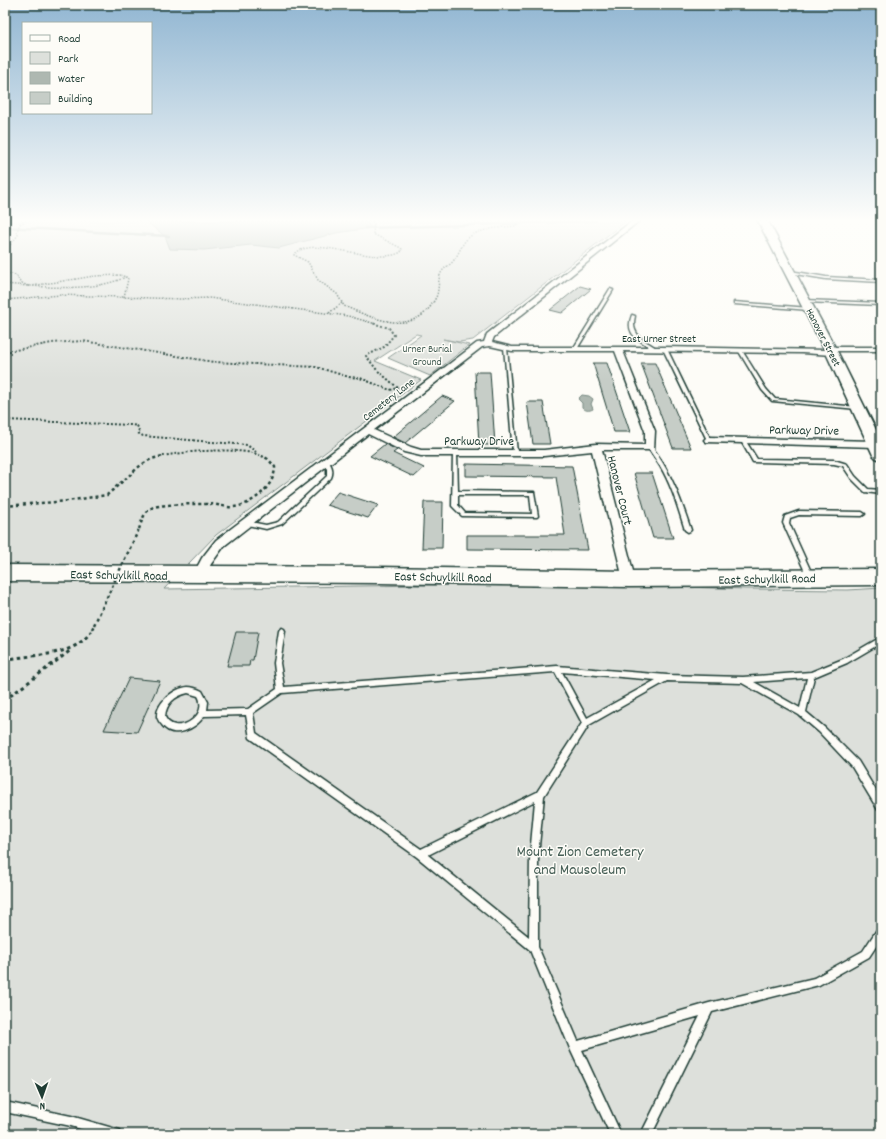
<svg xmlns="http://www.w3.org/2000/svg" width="886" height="1139" font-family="Dekko,sans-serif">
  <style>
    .green { fill: #dde0db; stroke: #7e8e88 }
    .water { fill: #aeb8b1; stroke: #75877f }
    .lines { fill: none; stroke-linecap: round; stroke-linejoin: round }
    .stream { stroke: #75877f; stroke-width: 2.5 }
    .building { fill: #c6cdc7; stroke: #1f3d34 }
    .service-casing { stroke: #1f3d34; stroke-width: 3 }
    .minor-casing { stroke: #1f3d34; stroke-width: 3 }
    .secondary-casing { stroke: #1f3d34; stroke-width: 3 }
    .primary-casing { stroke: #1f3d34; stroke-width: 3 }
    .path-far3 { stroke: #1f3d34; stroke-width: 1.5; stroke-dasharray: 1.5 1.5; stroke-linecap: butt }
    .path-far2 { stroke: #1f3d34; stroke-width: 2; stroke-dasharray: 2 2; stroke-linecap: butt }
    .path-far1 { stroke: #1f3d34; stroke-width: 2.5; stroke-dasharray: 3 3; stroke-linecap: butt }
    .path { stroke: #1f3d34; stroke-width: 3; stroke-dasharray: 3.5 3.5; stroke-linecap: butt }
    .service { fill: #fdfcf7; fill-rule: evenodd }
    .minor { fill: #fdfcf7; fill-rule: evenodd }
    .secondary { fill: #fdfcf7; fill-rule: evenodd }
    .primary { fill: #fdfcf7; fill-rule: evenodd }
    .path-bridge { stroke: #1f3d34; stroke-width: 2.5; stroke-dasharray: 3 3; stroke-linecap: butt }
    .labels { text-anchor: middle; stroke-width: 3; stroke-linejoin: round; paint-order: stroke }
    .far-street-label { font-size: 11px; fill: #1f3d34; stroke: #fdfcf7 }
    .far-park-label { font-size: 11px; fill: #455e55; stroke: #fdfcf7 }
    .street-label { font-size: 13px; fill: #1f3d34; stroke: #fdfcf7 }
    .near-park-label { font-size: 16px; fill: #455e55; stroke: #fdfcf7 }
  </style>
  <rect width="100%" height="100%" fill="#fdfcf7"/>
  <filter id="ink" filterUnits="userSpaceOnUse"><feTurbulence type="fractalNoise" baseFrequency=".025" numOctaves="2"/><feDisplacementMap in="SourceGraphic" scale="8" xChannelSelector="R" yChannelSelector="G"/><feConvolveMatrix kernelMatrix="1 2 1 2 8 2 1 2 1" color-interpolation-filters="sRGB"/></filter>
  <g filter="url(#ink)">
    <!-- green -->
    <path class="green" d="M5,221H626L473,340L459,342L443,339L469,345L430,376L388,358L421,335L416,334L375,361L421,380L216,535L164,589L556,583L747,589L848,590L881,588V1134H5Z"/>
    <!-- water -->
    <g class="water">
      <path d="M150,221H364L368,223L371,228L336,233L279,248L251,245L204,250L170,249L165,236L149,224Z"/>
      <path d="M582,395L589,396L593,399L591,404L593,409C589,411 585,411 582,407V403L578,399Z"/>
    </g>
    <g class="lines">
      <!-- stream -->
      <g class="stream">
        <path d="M878,221H881"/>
        <path d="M5,227L169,236"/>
        <path d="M365,228L595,221"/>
      </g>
    </g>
    <!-- building -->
    <g class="building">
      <path d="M580,286L591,289L562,313L550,310Z"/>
      <path d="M593,363H607L630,432H614Z"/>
      <path d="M641,363H655L691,448H673Z"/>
      <path d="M475,372H490L495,445H479Z"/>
      <path d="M442,396L455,401L405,443L393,437Z"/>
      <path d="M527,402H543L550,444H533Z"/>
      <path d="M385,444L397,450L393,453L424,468L414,477L370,456Z"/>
      <path d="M466,464L572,466L588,550L467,549V535H565L556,477L466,476Z"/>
      <path d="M634,473H652L673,538H653Z"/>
      <path d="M338,492L378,505L368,518L327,505Z"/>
      <path d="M424,502H443L442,548H422Z"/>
      <path d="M236,632H258L253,660H250L249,666H227Z"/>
      <path d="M129,678L160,681L137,732L104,730Z"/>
    </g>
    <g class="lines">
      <defs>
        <g id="service">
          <path d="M790,271L826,277L881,280V282L826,279L789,273L788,272Z"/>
          <path d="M610,289L613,290L577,349L574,350L573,349Z"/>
          <path d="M804,300L881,303V305L805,302H804Z"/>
          <path d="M734,302L809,308L811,309L809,310L735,304H734Z"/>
          <path d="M632,315L635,316C630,335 643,339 656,348V350C652,350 649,347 645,344C633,337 626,330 632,315Z"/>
          <path d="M504,347L507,348L517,453L515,455L513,453Z"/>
          <path d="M664,348L667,349L711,440V441H707V440L663,349Z"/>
          <path d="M739,349H741L766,389L775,399L857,407L859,408L857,409L772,401L762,390L738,350Z"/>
          <path d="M743,439L745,440L757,459L834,460L847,464L855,476L868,489L881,490V494L865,492L851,478L843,466L834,464L753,462L741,441Z"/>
          <path d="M650,446L652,447C671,472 681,500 691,530L690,531L688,532L685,530C678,508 672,486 660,466C656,460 652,454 648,448Z"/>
          <path d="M455,451L457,453L458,491L534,492L538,516L537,517L462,516L452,506L453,453ZM458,495H530L532,514L465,513L458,505Z"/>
          <path d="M325,459C332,463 334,471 331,478L282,524L266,529L243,524L242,523L245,521L266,525L278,522L327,476V469L322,461Z"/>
          <path d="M799,511L862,512L865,514L862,516L799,515L790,518L789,523L813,576L812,578H808L807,576L783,523L785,516Z"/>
          <path d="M282,628L284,629L285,631L280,663L284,687L557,666L667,675L743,677L811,672L843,659L881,637V643L847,663L814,677L806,712L825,728L858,761L881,799V811L878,810L852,767L819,732L799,715L742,683L667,681L589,725L544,796L538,856V947L578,1041L709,1003L814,978L863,951L878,928L881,926V939L869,957L819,985L712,1012L652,1134H641L700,1016L582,1050L621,1134H610L571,1051L530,950L417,857L250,738L246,715L204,716C196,729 173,740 162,725C160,723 158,720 157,717C156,703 174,688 188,687C192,687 198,689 202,691L208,702L207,710L248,709L277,689L274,663L279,631L280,629ZM555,672L582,723L537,792L421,849L256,733L253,713L282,693ZM562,672L656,680L587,718ZM807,678L800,708L754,682ZM188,693L198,696C199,698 200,699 200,702C203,715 187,727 175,725C170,724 167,721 165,717C166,703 175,696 188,693ZM535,801L530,856L529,937L428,855Z"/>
          <path d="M5,1102L71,1116L116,1129L120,1130L121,1134H97L71,1126L5,1112Z"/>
        </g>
        <g id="minor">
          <path d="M632,221H639L494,337L492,342L512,347H663L827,350V347H881V351H835V355H832L802,353L623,351L655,431L654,450H602L635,579L633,582L629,584L625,582L623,579L592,451L544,456H421L404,452L368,434L224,546L211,564L203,578H195L193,575L202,558L216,540L477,343L484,342L487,334ZM490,346L512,351H615L645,431V445L596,444L544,450H421L411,447L374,430L482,347Z"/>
          <path d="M709,437L875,441L880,444L875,447L706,442L704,440L706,438Z"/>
        </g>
        <path id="secondary" d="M758,221H768L838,353L881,440V460L876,458L873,455L826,353Z"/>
        <path id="primary" d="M5,565L379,567L629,571L881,569V585L629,587L379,583L5,581Z"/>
      </defs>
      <!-- service casing -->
      <use href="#service" class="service-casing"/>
      <!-- minor casing -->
      <use href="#minor" class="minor-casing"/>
      <!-- secondary casing -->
      <use href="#secondary" class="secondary-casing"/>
      <!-- primary casing -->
      <use href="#primary" class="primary-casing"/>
      <!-- path-far3 -->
      <g class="path-far3">
        <path d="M372,221L374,224L373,234L399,247L402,249L401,252C376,267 311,233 294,255L308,262L318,280L337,294L344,306C375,319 415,338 435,299C440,291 437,281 441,273C444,267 451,265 454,260C459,254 461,245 467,239C476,229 503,227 516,226L518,221"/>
        <path d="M20,224L26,221"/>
        <path d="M5,252L18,235L17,231L21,221"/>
        <path d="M5,273L16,275L20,282L28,286"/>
        <path d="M120,275L126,277C97,290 62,288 31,286L95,276Z"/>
        <path d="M5,284L28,286"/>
        <path d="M28,286H31"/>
        <path d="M28,286H31"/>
        <path d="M124,297L128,279L126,277"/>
        <path d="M5,300L61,295L181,299L209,298L348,316L376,324"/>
        <path d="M329,313L342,303"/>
      </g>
      <!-- path-far2 -->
      <g class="path-far2">
        <path d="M5,352L52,343L83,341L214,362L316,367L349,377L360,378L390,390L398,388L377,370L366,356L384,347L394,335L389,328L372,323"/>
        <path d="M5,420L132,425L137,426L139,429L138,433L143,436L247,445L256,452"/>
        <path d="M159,457C183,451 244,446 264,457"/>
      </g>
      <!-- path-far1 -->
      <g class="path-far1">
        <path d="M5,506L67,501L107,495L141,465L151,459L163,456"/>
        <path d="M139,529C142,521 144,510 154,507C164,504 198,504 209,504C218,504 226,508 234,507C252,505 275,486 275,467L268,459L262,456"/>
        <path d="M92,629L94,625"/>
      </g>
      <!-- path -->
      <g class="path">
        <path d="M5,660C35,653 76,659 93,628"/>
        <path d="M5,700L71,650"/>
      </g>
      <!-- service -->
      <use href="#service" class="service"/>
      <!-- minor -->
      <use href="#minor" class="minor"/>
      <!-- secondary -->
      <use href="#secondary" class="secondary"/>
      <!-- primary -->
      <use href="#primary" class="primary"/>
      <!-- path-bridge -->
      <path class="path-bridge" d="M94,625L139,529"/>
    </g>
  </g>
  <!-- sky -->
  <linearGradient id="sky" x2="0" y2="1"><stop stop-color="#91b6d2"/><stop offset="0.58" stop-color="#fefefb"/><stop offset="1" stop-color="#fefefb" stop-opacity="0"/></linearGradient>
  <rect width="886" height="380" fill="url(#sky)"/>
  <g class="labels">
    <!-- far-street labels -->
    <g class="far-street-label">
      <text transform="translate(824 337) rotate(63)" y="4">Hanover Street</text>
      <text x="659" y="342">East Urner Street</text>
      <text transform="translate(388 399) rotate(-38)" y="4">Cemetery Lane</text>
    </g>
    <!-- far-park labels -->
    <g class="far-park-label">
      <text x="427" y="352">Urner Burial<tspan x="427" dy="13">Ground</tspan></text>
    </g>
    <!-- street labels -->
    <g class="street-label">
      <text transform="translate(804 429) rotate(1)" y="5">Parkway Drive</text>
      <text x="479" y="445">Parkway Drive</text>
      <text transform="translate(621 490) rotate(76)" y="5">Hanover Court</text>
      <text transform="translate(119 574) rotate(1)" y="5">East Schuylkill Road</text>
      <text transform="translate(443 576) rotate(1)" y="5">East Schuylkill Road</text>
      <text transform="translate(767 578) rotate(-1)" y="5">East Schuylkill Road</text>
    </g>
    <!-- near-park labels -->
    <g class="near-park-label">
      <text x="580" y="856">Mount Zion Cemetery<tspan x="580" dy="18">and Mausoleum</tspan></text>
    </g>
  </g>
  <!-- margin -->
  <rect width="886" height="1139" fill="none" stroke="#fdfcf7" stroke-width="20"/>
  <rect x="10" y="10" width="866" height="1119" fill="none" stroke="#1f3d34" stroke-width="1.5" filter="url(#ink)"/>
  <!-- legend -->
  <rect x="22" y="22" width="130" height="92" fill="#fdfcf7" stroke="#a4b0a9"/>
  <rect x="30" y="35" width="20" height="6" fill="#fdfcf7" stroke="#a4b0a9"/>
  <text x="58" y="42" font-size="12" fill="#1f3d34">Road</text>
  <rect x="30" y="52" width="20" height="12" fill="#dde0db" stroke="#a4b0a9"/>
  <text x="58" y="62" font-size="12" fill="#1f3d34">Park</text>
  <rect x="30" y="72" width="20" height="12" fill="#aeb8b1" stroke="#a4b0a9"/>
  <text x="58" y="82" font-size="12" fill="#1f3d34">Water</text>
  <rect x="30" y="92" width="20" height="12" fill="#c6cdc7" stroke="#a4b0a9"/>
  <text x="58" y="102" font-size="12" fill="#1f3d34">Building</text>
  <!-- north arrow -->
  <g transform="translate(42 1097) rotate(178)" stroke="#fdfcf7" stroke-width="3" paint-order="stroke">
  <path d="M0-3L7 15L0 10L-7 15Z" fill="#1f3d34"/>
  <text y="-6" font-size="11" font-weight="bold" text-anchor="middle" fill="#1f3d34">N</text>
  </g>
</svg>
